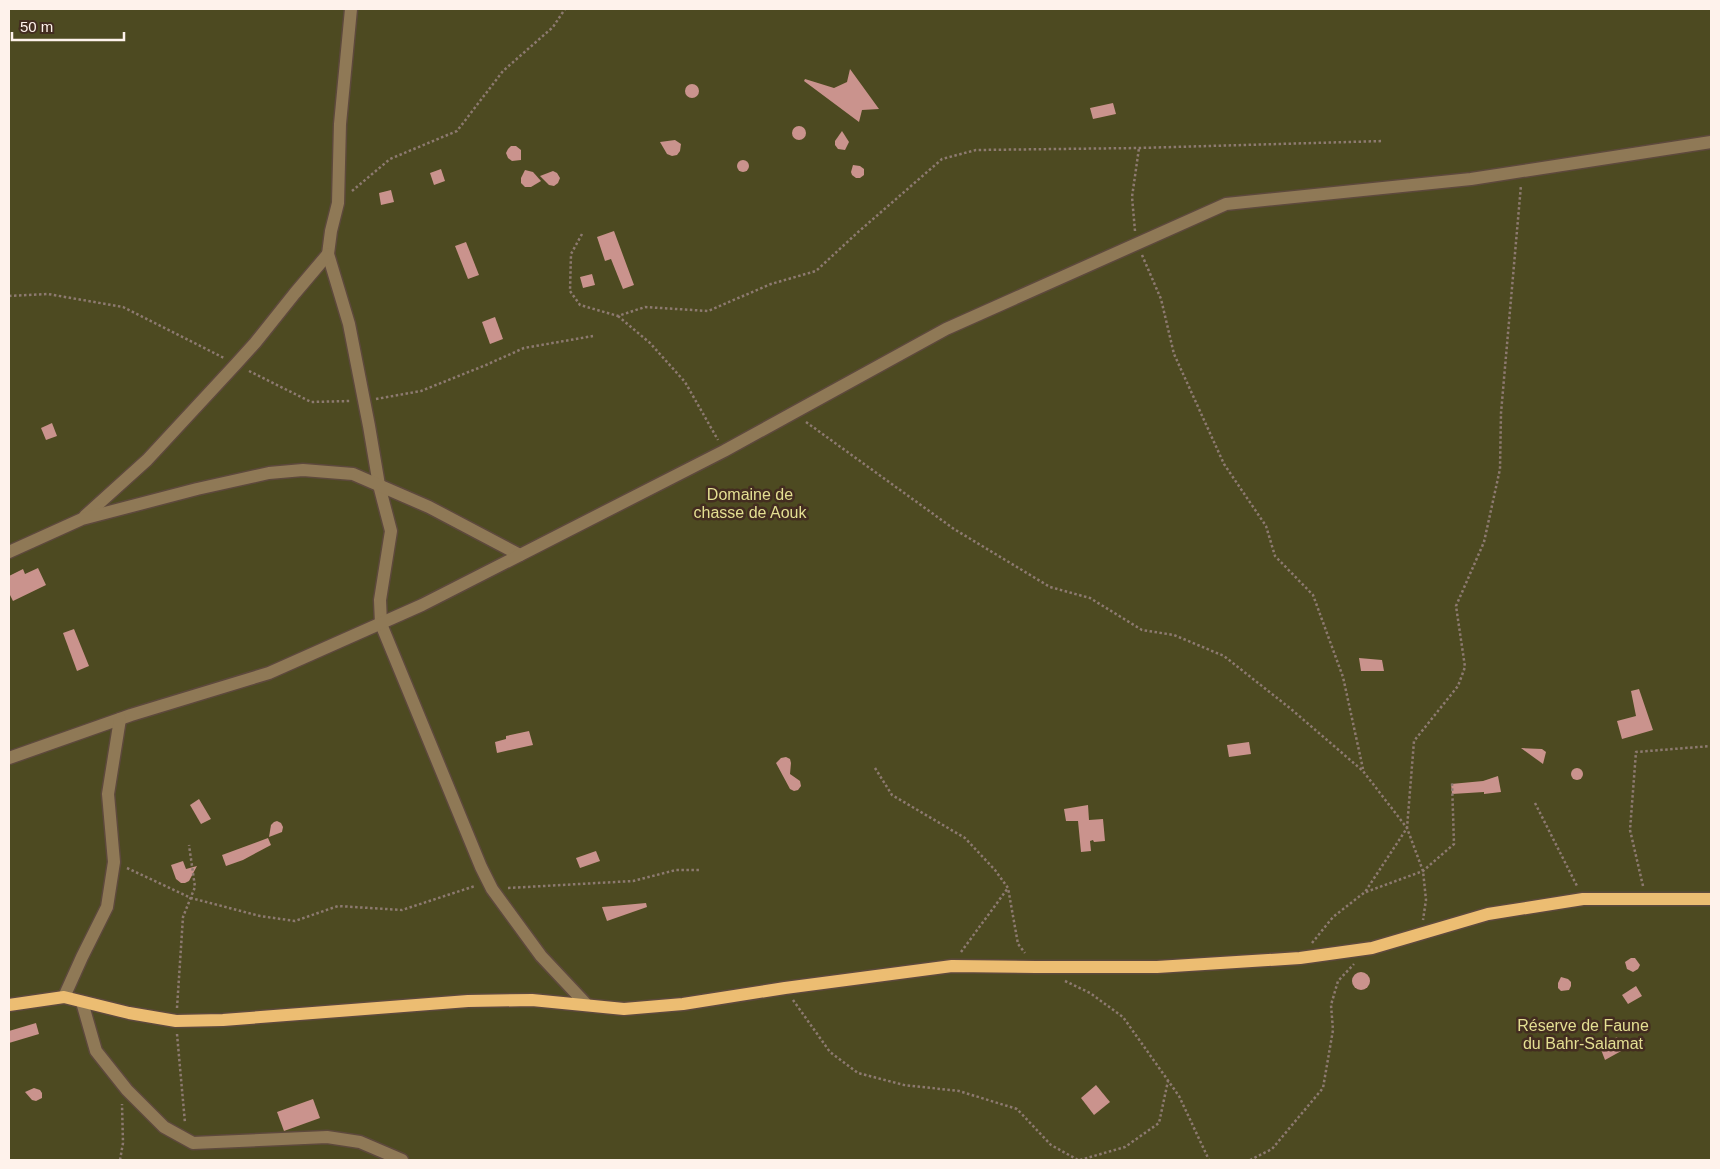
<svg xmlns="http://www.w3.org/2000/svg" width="1720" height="1169" font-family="Arial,sans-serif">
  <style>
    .green { fill: #4d4a21 }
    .building { fill: #ca938d }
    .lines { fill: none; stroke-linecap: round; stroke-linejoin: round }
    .minor-casing { stroke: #5d493c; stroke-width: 15 }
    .major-casing { stroke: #5d493c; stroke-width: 15 }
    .path { stroke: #8d7a70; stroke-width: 2.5; stroke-dasharray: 2.5 2.5; stroke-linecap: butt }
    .minor { stroke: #8f7956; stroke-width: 12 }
    .major { stroke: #ecbd72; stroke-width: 12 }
    .labels { text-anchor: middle; stroke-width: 5; stroke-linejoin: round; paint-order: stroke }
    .park-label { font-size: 16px; fill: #e4df92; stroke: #432d20 }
  </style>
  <rect width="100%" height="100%" fill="#432d20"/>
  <!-- green -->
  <rect class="green" x="9" y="9" width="1702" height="1151"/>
  <!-- building -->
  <g class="building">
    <path d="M850,69L879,109L862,110L859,122L804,81L805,79L834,88L847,82Z"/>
    <circle cx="692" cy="91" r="7"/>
    <path d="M1113,103L1116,114L1093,119L1090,108Z"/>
    <circle cx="799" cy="133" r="7"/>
    <path d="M842,131L849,142L845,150L838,149L835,145V141Z"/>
    <path d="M675,140L681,144L680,151L677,155L672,156L667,154L660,142Z"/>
    <path d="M511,146H516L521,150V160L512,161L508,158L506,153L508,149Z"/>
    <circle cx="743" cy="166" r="6"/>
    <path d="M853,165L860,166L864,169V175L860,178H856L852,175L851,172Z"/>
    <path d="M441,169L445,181L434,185L430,173Z"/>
    <path d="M525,170L533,172L541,181L531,187H525L521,183V178Z"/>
    <path d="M553,171L557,173L560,178L558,183L554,186L549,185L540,176Z"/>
    <path d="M391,190L394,202L381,205L379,193Z"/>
    <path d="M614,231L634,285L623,289L611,259L605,261L597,237Z"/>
    <path d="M466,242L479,275L468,279L455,246Z"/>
    <path d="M592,274L595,285L583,288L580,277Z"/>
    <path d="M495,317L503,339L490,344L482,322Z"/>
    <path d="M52,423L57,436L46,440L41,428Z"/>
    <path d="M38,568L46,585L13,601L9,593V576L23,569L25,574Z"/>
    <path d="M74,629L89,666L77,671L63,633Z"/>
    <path d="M1359,658L1382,660L1384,671H1361Z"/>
    <path d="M1639,689L1653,730L1622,739L1617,721L1636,716L1631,691Z"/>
    <path d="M529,731L533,745L497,753L495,742L506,739V736Z"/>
    <path d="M1249,742L1251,754L1229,757L1227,745Z"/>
    <path d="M1521,748L1542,749L1546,752L1543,764Z"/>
    <path d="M786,757L790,759L791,763L790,774L800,781L801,786L798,790L794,791L790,789L776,763L781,758Z"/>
    <circle cx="1577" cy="774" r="6"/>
    <path d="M1498,776L1501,792L1484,794V792L1452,794L1451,784L1483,781Z"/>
    <path d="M199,799L211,819L201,824L190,805Z"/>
    <path d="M1088,805L1089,820L1103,819L1105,841L1094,842L1093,840L1090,841L1091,851L1081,852L1078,821H1066L1064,809Z"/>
    <path d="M277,821L281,823L283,827L282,832L269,837L271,825L274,822Z"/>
    <path d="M268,838L271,845L243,860L226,866L222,855Z"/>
    <path d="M596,851L600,861L580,868L576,858Z"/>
    <path d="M183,861L186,869L197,866L189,881L185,883H181L176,879L171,865Z"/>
    <path d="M646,903L647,907L607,921L602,907Z"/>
    <path d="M1631,958H1635L1640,965L1638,969L1633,972L1627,969L1625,962Z"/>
    <circle cx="1361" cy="981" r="9"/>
    <path d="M1561,977L1568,979L1571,982V986L1569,990L1561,991L1558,988V983Z"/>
    <path d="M1636,986L1642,996L1628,1004L1622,995Z"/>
    <path d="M36,1023L39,1034L9,1043V1031Z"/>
    <path d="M1617,1037L1623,1050L1605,1060L1600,1047Z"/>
    <path d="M1096,1085L1110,1102L1094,1115L1081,1098Z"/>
    <path d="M34,1088L40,1090L42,1093V1098L36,1101L32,1100L25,1092Z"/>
    <path d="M313,1099L320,1118L284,1131L277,1112Z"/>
  </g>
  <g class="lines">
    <defs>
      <g id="minor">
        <path d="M351,9L340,124L338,203L331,231L328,254L349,324L369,426L379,485L391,531L380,600L381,624L481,867L492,889L541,956L587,1005"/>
        <path d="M85,516L147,460L236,364L255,343L295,293L328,254"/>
        <path d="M9,552L82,519L197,489L269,473L303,470L353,474L429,507L520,555"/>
        <path d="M9,758L131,715L269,673L422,605L724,451L946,329L1226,204L1471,179L1711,142"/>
        <path d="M64,997L82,957L107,907L114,862L108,794L120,719"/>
        <path d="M82,1002L96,1051L127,1090L164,1127L193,1143L327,1137L360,1142L402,1160"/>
      </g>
      <path id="major" d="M9,1005L64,997L129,1013L176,1021L223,1020L468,1001L532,1000L624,1009L683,1004L785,988L952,966L1036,967H1157L1300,958L1372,948L1488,914L1583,899H1711"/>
    </defs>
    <!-- minor casing -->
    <use href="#minor" class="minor-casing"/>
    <!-- major casing -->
    <use href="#major" class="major-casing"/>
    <!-- path -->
    <g class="path">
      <path d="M352,191L390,159L457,131L503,71L553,27L565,9"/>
      <path d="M1135,231L1132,197L1139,148"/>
      <path d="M582,234L571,254L570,291L580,305L618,316L645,307L708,311L771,284L816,271L857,233L942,159L976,150L1139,148L1383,141"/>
      <path d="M1142,255L1161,299L1174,354L1224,464L1266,526L1275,556L1313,595L1343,677L1363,769"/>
      <path d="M9,296L48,294L123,307L224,358"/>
      <path d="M618,316L650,343L685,382L718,440"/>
      <path d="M249,371L311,402L351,401"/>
      <path d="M376,399L421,391L486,365L524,348L593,336"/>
      <path d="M806,422L954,529L1050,587L1090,598L1142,630L1174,635L1224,656L1291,709L1363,771L1407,828L1423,871L1426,900L1423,920"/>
      <path d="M875,768L892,795L965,838L995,870L1008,888L1018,944L1025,953"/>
      <path d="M1535,803L1577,886"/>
      <path d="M127,868L191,898L260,916L295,921L338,906L402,910L475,886"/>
      <path d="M1643,886L1630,830L1636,752L1711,746"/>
      <path d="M508,888L633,881L676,870H701"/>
      <path d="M1366,892L1423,871L1454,844L1452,782"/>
      <path d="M1312,943L1333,917L1365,892L1407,828L1414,741L1458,686L1465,667L1456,606L1484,542L1500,469L1501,413L1521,185"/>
      <path d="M961,952L1008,888"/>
      <path d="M1065,981L1090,993L1123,1017L1179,1096L1209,1160"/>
      <path d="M793,1000L830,1052L858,1073L904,1085L959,1091L1017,1109L1051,1145L1078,1160"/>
      <path d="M177,1008L183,917L195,887L189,845"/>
      <path d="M177,1034L185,1123"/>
      <path d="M120,1160L123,1143L122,1104"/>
      <path d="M1080,1160L1125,1147L1159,1123L1168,1081"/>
      <path d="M1250,1160L1272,1149L1323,1088L1333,1030L1331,1005L1338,981L1354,964"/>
    </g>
    <!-- minor -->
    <use href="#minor" class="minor"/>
    <!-- major -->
    <use href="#major" class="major"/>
  </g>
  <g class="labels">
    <!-- park labels -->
    <g class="park-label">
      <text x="750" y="500">Domaine de<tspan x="750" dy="18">chasse de Aouk</tspan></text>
      <text x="1583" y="1031">Réserve de Faune<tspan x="1583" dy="18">du Bahr-Salamat</tspan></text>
    </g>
  </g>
  <!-- border -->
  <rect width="1720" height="1169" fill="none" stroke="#fef2eb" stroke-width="20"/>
  <!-- scale -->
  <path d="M12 32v8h112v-8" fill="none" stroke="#fef2eb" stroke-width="2.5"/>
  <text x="20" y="32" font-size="15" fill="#fef2eb" stroke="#432d20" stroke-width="4" paint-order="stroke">50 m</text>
</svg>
